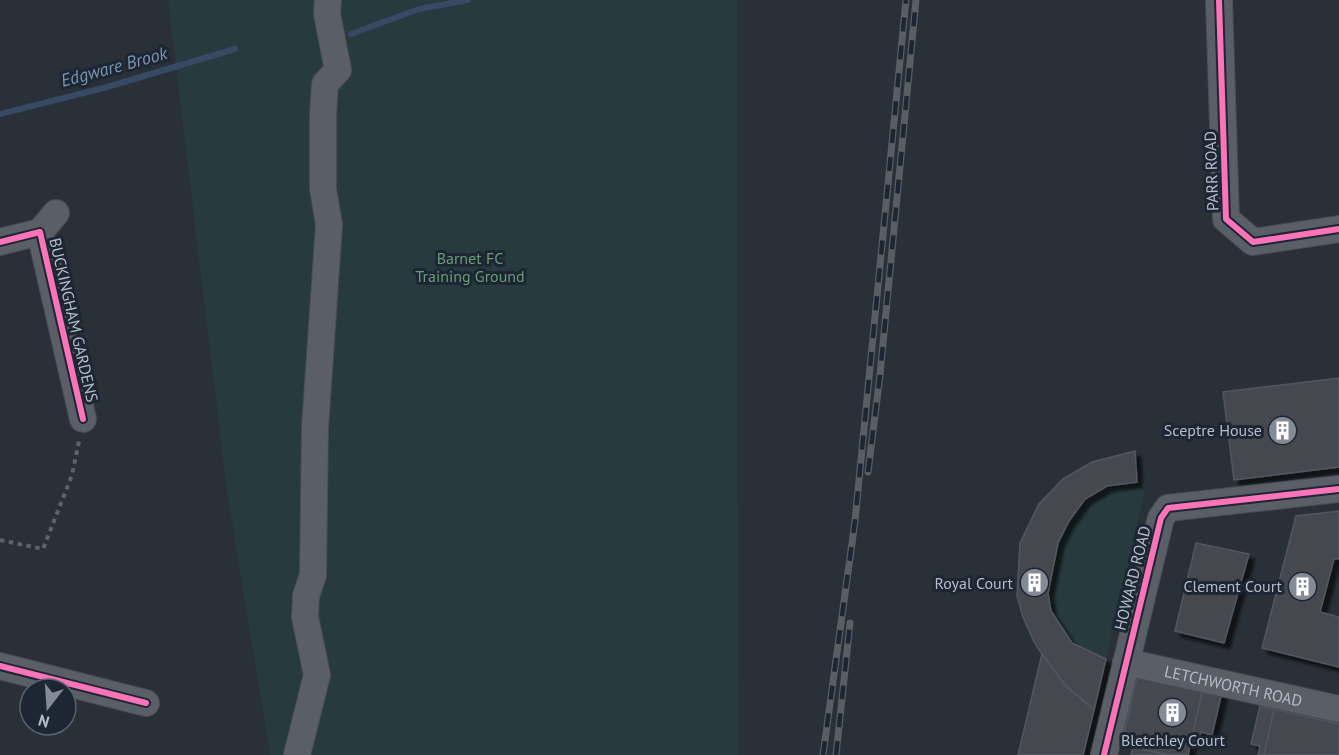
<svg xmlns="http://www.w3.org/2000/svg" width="1339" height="755" font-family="'PT Sans',sans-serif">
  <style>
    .green { fill: #273a3e }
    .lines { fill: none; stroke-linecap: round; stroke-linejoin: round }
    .stream { stroke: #384963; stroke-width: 6 }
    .building { fill: #444950; stroke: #52575f; stroke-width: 1.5; filter: url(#shadow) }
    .minor-casing { stroke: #484c53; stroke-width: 28 }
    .path { stroke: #5d636a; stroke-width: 4; stroke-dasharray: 4.5 4.5; stroke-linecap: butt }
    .minor { stroke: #5a5e66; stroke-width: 26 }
    .rail-casing { stroke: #595d64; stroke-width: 7 }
    .rail { stroke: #1d2633; stroke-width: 4.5; stroke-dasharray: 14; stroke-linecap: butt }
    .cycleway-casing { stroke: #1d2633; stroke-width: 10 }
    .cycleway { stroke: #fb73b8; stroke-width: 6 }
    .labels { text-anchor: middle; stroke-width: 6; stroke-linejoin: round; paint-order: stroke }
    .street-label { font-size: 16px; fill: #b4bcc9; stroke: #1d2633 }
    .park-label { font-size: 16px; fill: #6b9a76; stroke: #1d2633 }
    .poi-label { font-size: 16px; fill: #b4bcc9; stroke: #1d2633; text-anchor: end }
    .water-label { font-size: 18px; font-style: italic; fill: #7c92b1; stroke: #1d2633 }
  </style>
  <defs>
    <filter id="shadow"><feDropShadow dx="5.5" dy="5.5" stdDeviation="1.5" flood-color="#0009"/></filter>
  </defs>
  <rect width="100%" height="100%" fill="#2a3038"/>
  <!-- green -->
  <g class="green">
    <path d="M168,0H737L738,755H270L227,491Z"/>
    <path d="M1147,482L1106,659C1096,654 1082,650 1073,643C1061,635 1050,609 1048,595C1047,570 1066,515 1086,499C1103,484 1125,484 1147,482Z"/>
  </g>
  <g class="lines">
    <!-- stream -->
    <g class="stream">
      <path d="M351,34L419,9L468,0"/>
      <path d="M0,114L107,87L235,49"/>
    </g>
  </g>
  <!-- building -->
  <g class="building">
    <path d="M1339,378V467L1234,480L1223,392Z"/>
    <path d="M1135,451L1137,482L1107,486L1085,499L1069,521L1058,543L1048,593L1051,611L1072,643L1106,659L1094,710L1065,685L1049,665L1034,642L1023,617L1017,596L1020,543L1039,504L1063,479L1092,462Z"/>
    <path d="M1339,511V559H1334L1320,612L1339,617V667L1262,648L1296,516Z"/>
    <path d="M1196,543L1249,554L1224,643L1175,631Z"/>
    <path d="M1042,654L1065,685L1094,710L1083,755H1018Z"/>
    <path d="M1138,673L1222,692L1212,735L1201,732L1198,743L1191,741L1188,755H1131L1133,747L1129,746L1132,736L1124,734Z"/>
    <path d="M1138,673L1203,688L1188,755H1168L1129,746L1132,736L1124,734Z"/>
    <path d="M1260,706L1339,724V755H1258L1260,746L1251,744Z"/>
    <path d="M1274,709L1339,724V755H1264Z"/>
  </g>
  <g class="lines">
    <defs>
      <g id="minor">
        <path d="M1219,0L1226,219L1253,242L1339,229"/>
        <path d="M40,232L56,213"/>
        <path d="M0,242L40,232L83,419"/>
        <path id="s1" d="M1126,662L1339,709"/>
        <path d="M0,666L146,703"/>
        <path d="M297,755L317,675L305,617L306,596L313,575L315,428L329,225L323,189V115L325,84L338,70L327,14L328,0"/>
        <path d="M1104,755L1161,518L1168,508L1339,489"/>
      </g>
    </defs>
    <!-- minor casing -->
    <use href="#minor" class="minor-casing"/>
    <!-- path -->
    <path class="path" d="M0,540L43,549L72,475L79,441"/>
    <!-- minor -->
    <use href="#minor" class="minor"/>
    <defs>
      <g id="rail">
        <path d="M868,472L880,375L916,0"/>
        <path d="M823,755L855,521L906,0"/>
        <path d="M836,755L850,623"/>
      </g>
    </defs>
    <!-- rail casing -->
    <use href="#rail" class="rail-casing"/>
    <!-- rail -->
    <use href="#rail" class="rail"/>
    <defs>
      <g id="cycleway">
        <path d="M1219,0L1226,219L1253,242L1339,229"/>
        <path d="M0,242L40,232L83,419"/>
        <path d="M0,666L146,703"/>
        <path d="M1104,755L1161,518L1168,508L1339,489"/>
      </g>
    </defs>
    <!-- cycleway casing -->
    <use href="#cycleway" class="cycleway-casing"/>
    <!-- cycleway -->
    <use href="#cycleway" class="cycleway"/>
  </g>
  <!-- icons -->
  <defs>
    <symbol id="building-disc" viewBox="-11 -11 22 22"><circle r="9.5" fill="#848b96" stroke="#1d2633"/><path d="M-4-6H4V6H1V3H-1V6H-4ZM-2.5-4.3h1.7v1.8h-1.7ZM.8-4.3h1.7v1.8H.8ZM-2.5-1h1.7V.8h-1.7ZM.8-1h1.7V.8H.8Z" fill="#fff"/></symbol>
  </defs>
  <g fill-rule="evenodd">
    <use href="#building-disc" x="1266" y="414" width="33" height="33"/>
    <use href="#building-disc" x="1018" y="566" width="33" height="33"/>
    <use href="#building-disc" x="1286" y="570" width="33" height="33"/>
    <use href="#building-disc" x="1156" y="696" width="33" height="33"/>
  </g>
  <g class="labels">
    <!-- street labels -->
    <g class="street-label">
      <text transform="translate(1211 171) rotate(-92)" y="6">PARR ROAD</text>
      <text transform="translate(74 320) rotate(77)" y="6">BUCKINGHAM GARDENS</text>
      <text transform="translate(1132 578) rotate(-76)" y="6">HOWARD ROAD</text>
      <text dy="6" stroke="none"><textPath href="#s1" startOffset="110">LETCHWORTH ROAD</textPath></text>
    </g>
    <!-- park labels -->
    <g class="park-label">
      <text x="470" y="264">Barnet FC<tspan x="470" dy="18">Training Ground</tspan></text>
    </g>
    <!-- poi labels -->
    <g class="poi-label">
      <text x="1262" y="436">Sceptre House</text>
      <text x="1013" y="589">Royal Court</text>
      <text x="1282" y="592">Clement Court</text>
      <text x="1173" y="746" text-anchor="middle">Bletchley Court</text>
    </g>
    <!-- water labels -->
    <g class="water-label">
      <text transform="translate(114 67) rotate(-15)" y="6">Edgware Brook</text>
    </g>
  </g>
  <!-- north arrow -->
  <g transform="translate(48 707) rotate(197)"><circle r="28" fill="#1d2633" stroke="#59626f" stroke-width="1.5"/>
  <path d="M0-4.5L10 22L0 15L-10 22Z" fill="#848b96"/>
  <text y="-9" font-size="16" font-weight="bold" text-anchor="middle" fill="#b4bcc9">N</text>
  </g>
</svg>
